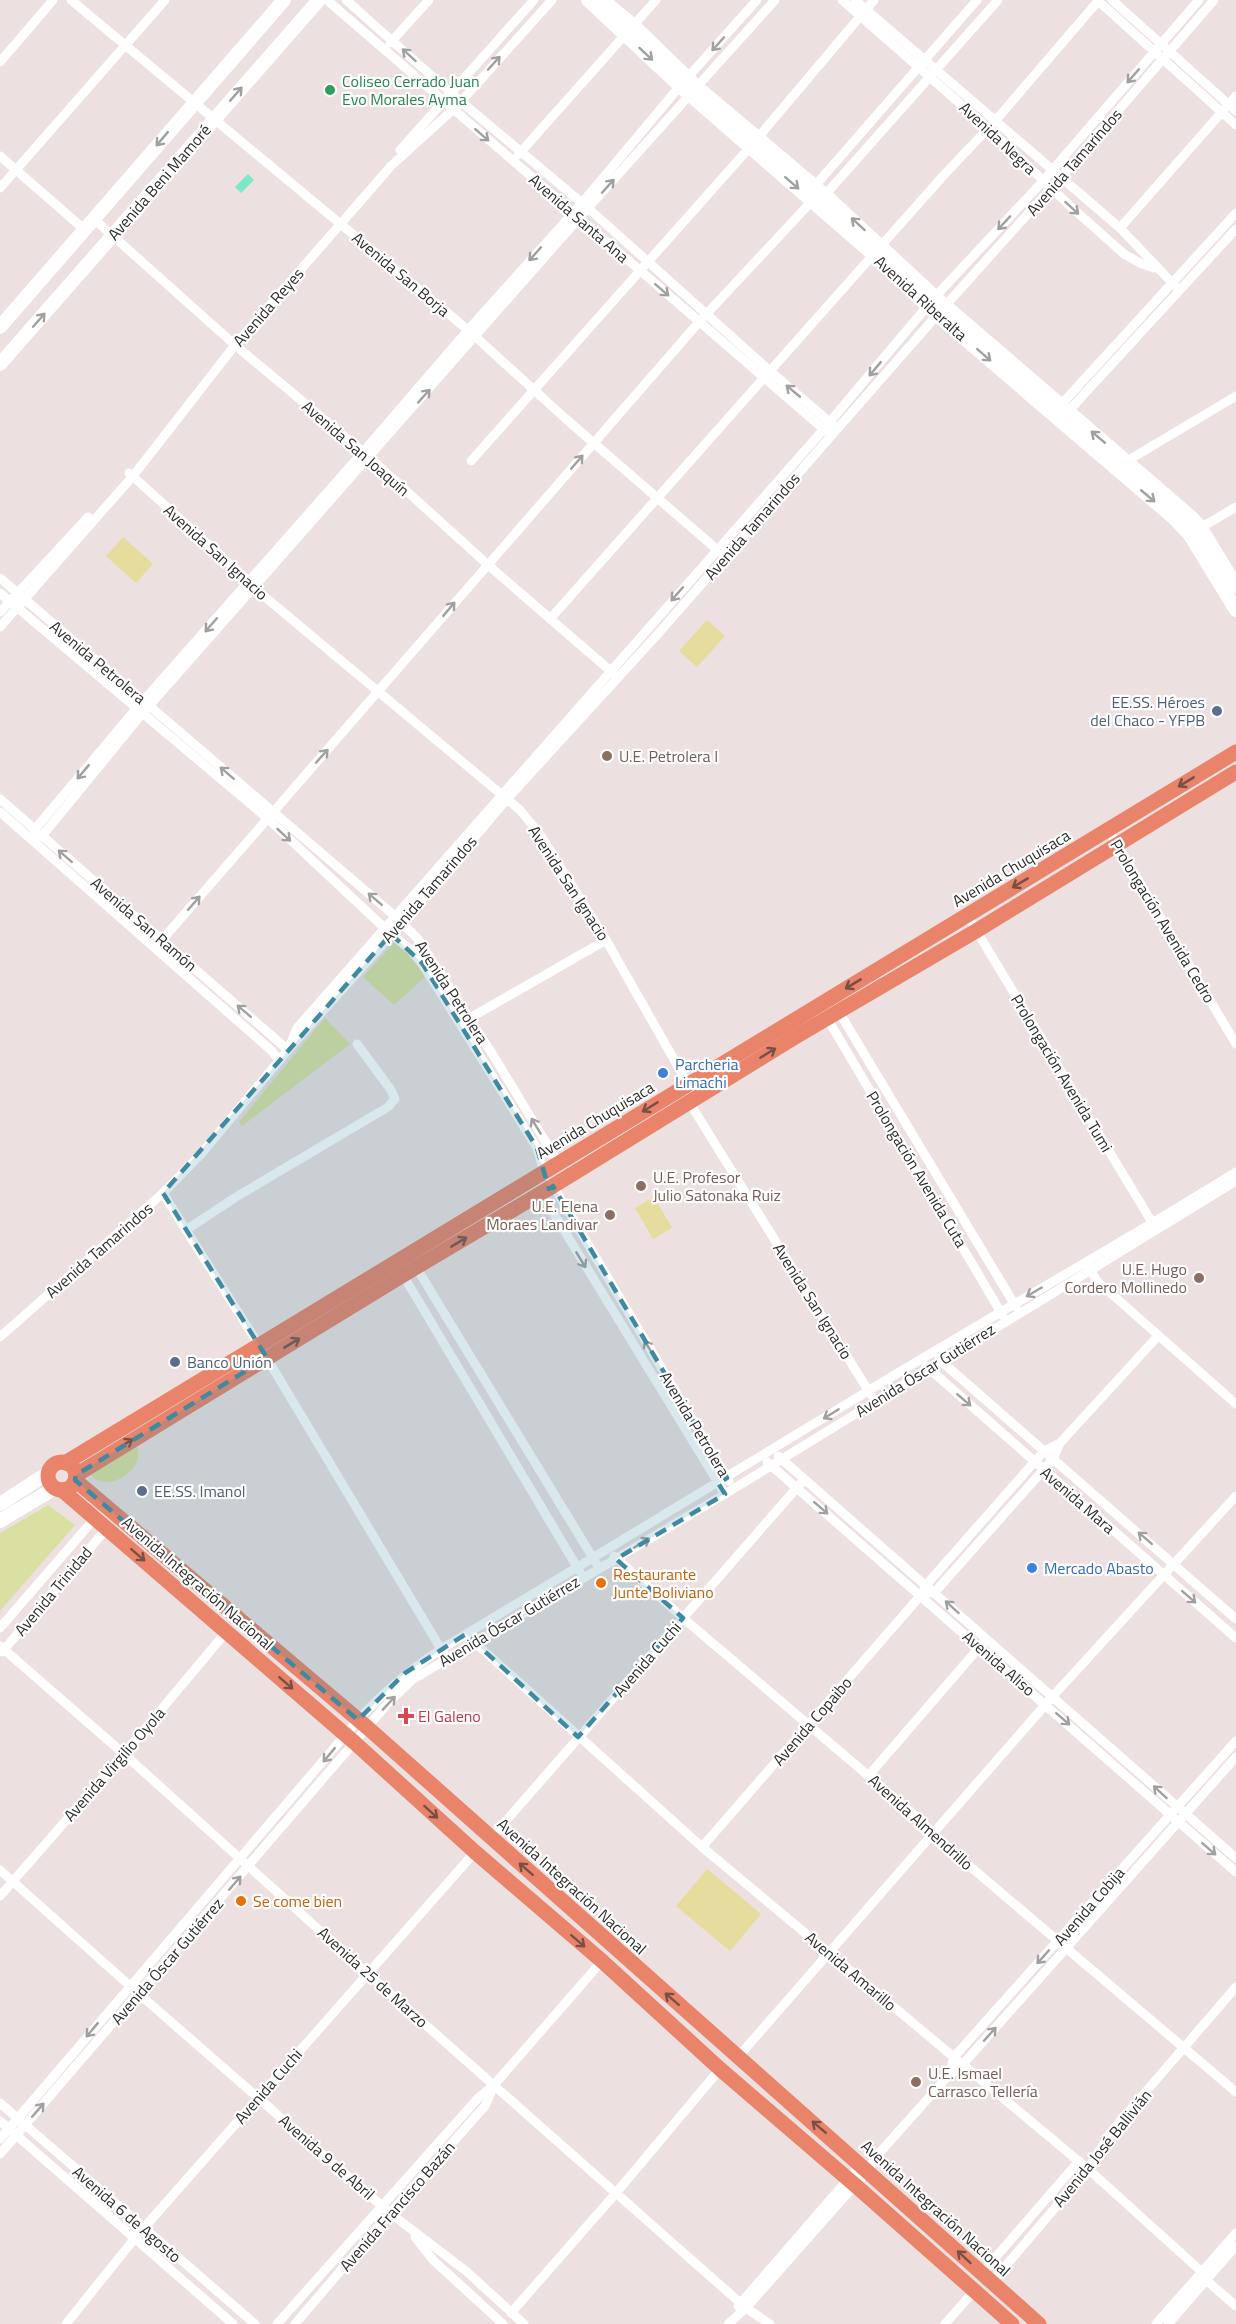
<svg xmlns="http://www.w3.org/2000/svg" width="1236" height="2324" font-family="'Titillium Web',sans-serif">
  <style>
    .green { fill: #dae0a1 }
    .pitch { fill: #e6dc9d }
    .water { fill: #7be8c7 }
    .lines { fill: none; stroke-linecap: round; stroke-linejoin: round }
    .street { stroke: #fff; stroke-width: 9 }
    .secondary { stroke: #fff; stroke-width: 14 }
    .primary { stroke: #e9836a; stroke-width: 15 }
    .oneway { stroke: #a0a0a0 }
    .oneway2 { stroke: #784f45 }
    .marked { fill: #3f8aa1; fill-opacity: 0.2; stroke: #3f8aa1; stroke-width: 4.5; stroke-dasharray: 12 8; stroke-linejoin: round }
    .leisure-dot { fill: #2e9e5b; stroke: #fff; stroke-width: 2 }
    .service-dot { fill: #5c6f8a; stroke: #fff; stroke-width: 2 }
    .education-dot { fill: #8d6e63; stroke: #fff; stroke-width: 2 }
    .shop-dot { fill: #3f7fe0; stroke: #fff; stroke-width: 2 }
    .food-dot { fill: #e8710a; stroke: #fff; stroke-width: 2 }
    .health-dot { fill: #e0444e; stroke: #fff; stroke-width: 2 }
    .labels { text-anchor: middle; stroke-width: 4.5; stroke-linejoin: round; paint-order: stroke }
    .leisure-label { font-size: 16px; fill: #27864d; stroke: #fff; text-anchor: start }
    .street-label { font-size: 16px; fill: #2d2d2d; stroke: #fff }
    .service-label { font-size: 16px; fill: #4e5e75; stroke: #fff; text-anchor: start }
    .education-label { font-size: 16px; fill: #785e54; stroke: #fff; text-anchor: start }
    .shop-label { font-size: 16px; fill: #366cbe; stroke: #fff; text-anchor: start }
    .food-label { font-size: 16px; fill: #c56008; stroke: #fff; text-anchor: start }
    .health-label { font-size: 16px; fill: #be3a42; stroke: #fff; text-anchor: start }
  </style>
  <rect width="100%" height="100%" fill="#ede0e1"/>
  <!-- green -->
  <g class="green">
    <path d="M394,943L408,954L425,977L394,1005L363,977Z"/>
    <path d="M325,1018L350,1044L242,1126L239,1122Z"/>
    <path d="M136,1445C148,1469 107,1495 91,1475L94,1470Z"/>
    <path d="M48,1505L75,1525L0,1611V1533Z"/>
  </g>
  <!-- pitch -->
  <g class="pitch">
    <path d="M123,537L153,564L136,583L106,556Z"/>
    <path d="M707,620L725,636L697,667L679,651Z"/>
    <path d="M654,1197L672,1228L653,1239L635,1208Z"/>
    <path d="M707,1869L761,1914L730,1951L676,1906Z"/>
  </g>
  <!-- water -->
  <path class="water" d="M248,174L254,180L241,193L235,187Z"/>
  <g class="lines">
    <!-- street -->
    <g class="street">
      <path d="M71,0L468,330L566,419L721,553"/>
      <path d="M327,0L827,432"/>
      <path d="M346,0L452,94L588,208L770,371L833,425"/>
      <path d="M757,0L680,86L582,203L468,330L363,452L136,709L35,829L33,839L42,836L142,714L579,218L775,0"/>
      <path d="M842,0L988,128L1069,205L1124,254L1142,264L1154,268"/>
      <path d="M855,0L1120,228L1179,290"/>
      <path d="M1097,0L1236,125"/>
      <path d="M1112,0L1236,111"/>
      <path d="M1199,0L1043,181L935,297L823,430L297,1028L288,1050L402,923L507,799L657,635L937,315L1051,188L1214,0"/>
      <path d="M390,43L429,0"/>
      <path d="M0,62L53,0"/>
      <path d="M400,150L534,0"/>
      <path d="M518,155L656,0"/>
      <path d="M0,156L85,230"/>
      <path d="M0,188L165,0"/>
      <path d="M814,192V187L977,0"/>
      <path d="M94,219L235,345L369,457L487,564L614,674"/>
      <path d="M1120,228L1236,96"/>
      <path d="M1058,408L1236,213"/>
      <path d="M1064,416L1236,229"/>
      <path d="M471,461L750,147L874,0"/>
      <path d="M1122,464L1236,396"/>
      <path d="M129,473L249,581L253,587L520,810L539,833L606,940L688,1084L694,1110L871,1395"/>
      <path d="M1197,530L1236,507"/>
      <path d="M0,578L396,917L418,939L493,1055L559,1164L557,1166"/>
      <path d="M0,593L267,818L391,934L411,950L422,963L537,1148L544,1172L543,1175"/>
      <path d="M0,612L88,517"/>
      <path d="M550,619L943,176L996,120L1099,0"/>
      <path d="M0,627L133,476L235,345L391,166L457,106L552,0"/>
      <path d="M0,799L288,1050L202,1153L163,1193L0,1337"/>
      <path d="M0,812L272,1051L279,1061"/>
      <path d="M1108,829L1236,1044"/>
      <path d="M967,915L1156,1229"/>
      <path d="M155,948L699,322L812,201L825,195L998,0"/>
      <path d="M839,1012L1016,1307"/>
      <path d="M470,1018L606,940"/>
      <path d="M827,1018L1003,1316"/>
      <path d="M357,1044L391,1090L395,1099L388,1107L236,1197L186,1230L259,1345L444,1654"/>
      <path d="M552,1184L729,1481"/>
      <path d="M540,1191L725,1494"/>
      <path d="M163,1193L186,1230"/>
      <path d="M416,1267L596,1563"/>
      <path d="M1088,1267L1098,1282L1236,1404"/>
      <path d="M403,1275L580,1572"/>
      <path d="M939,1357L941,1361L1236,1619"/>
      <path d="M926,1366L1236,1638"/>
      <path d="M778,1456L1236,1858"/>
      <path d="M767,1462L1236,1872"/>
      <path d="M614,1556L683,1618L918,1818L947,1847L1236,2092"/>
      <path d="M930,1593L935,1592L1053,1459L1060,1443L1158,1336"/>
      <path d="M0,1628L95,1518"/>
      <path d="M472,1640L702,1847L1088,2169L1202,2272L1207,2281L1236,2306"/>
      <path d="M0,1646L124,1754L368,1974L746,2308L770,2324"/>
      <path d="M2,1652L107,1528"/>
      <path d="M869,1775L983,1643"/>
      <path d="M491,1838L801,1483"/>
      <path d="M702,1847L921,1595L927,1584L1044,1451L1060,1443"/>
      <path d="M0,1870L139,1994L390,2213L466,2271L524,2324"/>
      <path d="M0,1896L124,1754L227,1631"/>
      <path d="M738,2057L1053,1696L1236,1496"/>
      <path d="M949,2075L954,2057L1236,1741"/>
      <path d="M0,2103L255,2324"/>
      <path d="M0,2121L233,2324"/>
      <path d="M0,2139L358,1720C383,1692 410,1670 441,1649C584,1564 726,1477 868,1391C990,1317 1115,1247 1236,1172"/>
      <path d="M0,2154L389,1702L412,1680L725,1494L1236,1181"/>
      <path d="M415,2237L433,2260L503,2324"/>
      <path d="M982,2273L1079,2161"/>
      <path d="M992,2282L1088,2169L1111,2132L1236,1987"/>
      <path d="M738,2306L862,2163"/>
      <path d="M511,2313L616,2193L720,2069"/>
      <path d="M66,2324L135,2238L475,1852"/>
      <path d="M277,2324L479,2097L494,2085L602,1961"/>
      <path d="M295,2324L390,2213L485,2106L493,2088"/>
      <path d="M728,2324L746,2308L855,2185L868,2171L874,2159L949,2075L963,2064L1236,1757"/>
      <path d="M945,2324L974,2291"/>
      <path d="M1156,2324L1236,2233"/>
      <path d="M1168,2324L1236,2246"/>
    </g>
    <!-- secondary -->
    <g class="secondary">
      <path d="M588,0L680,86L874,255L937,315L1174,518L1190,535L1236,610"/>
      <path d="M602,0L634,26L697,87L825,195L935,297L1191,517L1201,528L1236,586"/>
      <path d="M0,327L284,0"/>
      <path d="M0,364L319,0"/>
      <path d="M0,1504L48,1473"/>
      <path d="M0,1521L55,1488"/>
    </g>
    <!-- primary -->
    <g class="primary">
      <circle cx="62" cy="1476" r="14"/>
      <path d="M65,1463L1236,752"/>
      <path d="M76,1475L403,1275L553,1186L795,1037L976,931L1236,772"/>
      <path d="M75,1480L368,1728L1039,2324"/>
      <path d="M62,1490L355,1743L475,1852L602,1961L720,2069L855,2185L1012,2324"/>
    </g>
  </g>
  <!-- one-way arrows -->
  <defs><path id="oneway-shaft" d="M-6 0H5M1.5-3L5.5 0L1.5 3" fill="none" stroke-width="1.6" stroke-linecap="round" stroke-linejoin="round" transform="scale(1.5)"/></defs>
  <g class="oneway">
    <use href="#oneway-shaft" transform="translate(718 44) rotate(132)"/>
    <use href="#oneway-shaft" transform="translate(646 54) rotate(43)"/>
    <use href="#oneway-shaft" transform="translate(409 55) rotate(-138)"/>
    <use href="#oneway-shaft" transform="translate(494 63) rotate(-48)"/>
    <use href="#oneway-shaft" transform="translate(1133 76) rotate(131)"/>
    <use href="#oneway-shaft" transform="translate(236 94) rotate(-49)"/>
    <use href="#oneway-shaft" transform="translate(482 135) rotate(41)"/>
    <use href="#oneway-shaft" transform="translate(162 139) rotate(130)"/>
    <use href="#oneway-shaft" transform="translate(792 183) rotate(41)"/>
    <use href="#oneway-shaft" transform="translate(608 186) rotate(-48)"/>
    <use href="#oneway-shaft" transform="translate(1072 208) rotate(42)"/>
    <use href="#oneway-shaft" transform="translate(1004 223) rotate(133)"/>
    <use href="#oneway-shaft" transform="translate(858 224) rotate(-138)"/>
    <use href="#oneway-shaft" transform="translate(535 254) rotate(132)"/>
    <use href="#oneway-shaft" transform="translate(662 290) rotate(41)"/>
    <use href="#oneway-shaft" transform="translate(39 320) rotate(-49)"/>
    <use href="#oneway-shaft" transform="translate(984 355) rotate(41)"/>
    <use href="#oneway-shaft" transform="translate(875 369) rotate(130)"/>
    <use href="#oneway-shaft" transform="translate(793 391) rotate(-140)"/>
    <use href="#oneway-shaft" transform="translate(424 396) rotate(-48)"/>
    <use href="#oneway-shaft" transform="translate(1098 437) rotate(-140)"/>
    <use href="#oneway-shaft" transform="translate(577 462) rotate(-49)"/>
    <use href="#oneway-shaft" transform="translate(1148 496) rotate(40)"/>
    <use href="#oneway-shaft" transform="translate(677 594) rotate(131)"/>
    <use href="#oneway-shaft" transform="translate(449 609) rotate(-50)"/>
    <use href="#oneway-shaft" transform="translate(211 625) rotate(131)"/>
    <use href="#oneway-shaft" transform="translate(322 756) rotate(-48)"/>
    <use href="#oneway-shaft" transform="translate(83 772) rotate(130)"/>
    <use href="#oneway-shaft" transform="translate(227 773) rotate(-139)"/>
    <use href="#oneway-shaft" transform="translate(284 835) rotate(43)"/>
    <use href="#oneway-shaft" transform="translate(65 856) rotate(-139)"/>
    <use href="#oneway-shaft" transform="translate(375 899) rotate(-139)"/>
    <use href="#oneway-shaft" transform="translate(194 903) rotate(-49)"/>
    <use href="#oneway-shaft" transform="translate(244 1011) rotate(-139)"/>
    <use href="#oneway-shaft" transform="translate(536 1126) rotate(-121)"/>
    <use href="#oneway-shaft" transform="translate(581 1260) rotate(59)"/>
    <use href="#oneway-shaft" transform="translate(1034 1292) rotate(150)"/>
    <use href="#oneway-shaft" transform="translate(649 1348) rotate(-121)"/>
    <use href="#oneway-shaft" transform="translate(964 1400) rotate(41)"/>
    <use href="#oneway-shaft" transform="translate(831 1414) rotate(148)"/>
    <use href="#oneway-shaft" transform="translate(821 1508) rotate(41)"/>
    <use href="#oneway-shaft" transform="translate(1145 1538) rotate(-139)"/>
    <use href="#oneway-shaft" transform="translate(642 1543) rotate(-31)"/>
    <use href="#oneway-shaft" transform="translate(1189 1597) rotate(41)"/>
    <use href="#oneway-shaft" transform="translate(952 1607) rotate(-138)"/>
    <use href="#oneway-shaft" transform="translate(389 1703) rotate(-47)"/>
    <use href="#oneway-shaft" transform="translate(1063 1719) rotate(41)"/>
    <use href="#oneway-shaft" transform="translate(329 1755) rotate(130)"/>
    <use href="#oneway-shaft" transform="translate(1160 1792) rotate(-137)"/>
    <use href="#oneway-shaft" transform="translate(1209 1849) rotate(41)"/>
    <use href="#oneway-shaft" transform="translate(235 1883) rotate(-49)"/>
    <use href="#oneway-shaft" transform="translate(1043 1957) rotate(132)"/>
    <use href="#oneway-shaft" transform="translate(92 2030) rotate(130)"/>
    <use href="#oneway-shaft" transform="translate(990 2034) rotate(-48)"/>
    <use href="#oneway-shaft" transform="translate(38 2110) rotate(-49)"/>
  </g>
  <g class="oneway2">
    <use href="#oneway-shaft" transform="translate(1186 782) rotate(149)"/>
    <use href="#oneway-shaft" transform="translate(1020 883) rotate(149)"/>
    <use href="#oneway-shaft" transform="translate(853 984) rotate(149)"/>
    <use href="#oneway-shaft" transform="translate(768 1053) rotate(-32)"/>
    <use href="#oneway-shaft" transform="translate(650 1107) rotate(148)"/>
    <use href="#oneway-shaft" transform="translate(459 1242) rotate(-31)"/>
    <use href="#oneway-shaft" transform="translate(292 1343) rotate(-31)"/>
    <use href="#oneway-shaft" transform="translate(125 1444) rotate(-32)"/>
    <use href="#oneway-shaft" transform="translate(138 1555) rotate(41)"/>
    <use href="#oneway-shaft" transform="translate(286 1683) rotate(41)"/>
    <use href="#oneway-shaft" transform="translate(431 1812) rotate(42)"/>
    <use href="#oneway-shaft" transform="translate(526 1869) rotate(-139)"/>
    <use href="#oneway-shaft" transform="translate(578 1941) rotate(41)"/>
    <use href="#oneway-shaft" transform="translate(672 1999) rotate(-139)"/>
    <use href="#oneway-shaft" transform="translate(819 2127) rotate(-139)"/>
    <use href="#oneway-shaft" transform="translate(964 2257) rotate(-138)"/>
  </g>
  <!-- marked area -->
  <path class="marked" d="M391,934L422,963L537,1148L549,1189L553,1186L727,1478L718,1483L725,1494L616,1559L683,1618L578,1737L466,1634L405,1673L358,1720L75,1480L76,1475L267,1358L163,1193Z"/>
  <!-- markers -->
  <circle class="leisure-dot" cx="330" cy="90" r="6"/>
  <g class="service-dot">
    <circle cx="1217" cy="711" r="6"/>
    <circle cx="175" cy="1362" r="6"/>
    <circle cx="142" cy="1491" r="6"/>
  </g>
  <g class="education-dot">
    <circle cx="607" cy="756" r="6"/>
    <circle cx="641" cy="1186" r="6"/>
    <circle cx="610" cy="1215" r="6"/>
    <circle cx="1199" cy="1278" r="6"/>
    <circle cx="916" cy="2082" r="6"/>
  </g>
  <g class="shop-dot">
    <circle cx="663" cy="1073" r="6"/>
    <circle cx="1032" cy="1568" r="6"/>
  </g>
  <g class="food-dot">
    <circle cx="601" cy="1583" r="6"/>
    <circle cx="241" cy="1901" r="6"/>
  </g>
  <path class="health-dot" d="M403 1707h6v6h6v6h-6v6h-6v-6h-6v-6h6z"/>
  <g class="labels">
    <!-- leisure labels -->
    <g class="leisure-label">
      <text x="342" y="87">Coliseo Cerrado Juan<tspan x="342" dy="18">Evo Morales Ayma</tspan></text>
    </g>
    <!-- street labels -->
    <g class="street-label">
      <text transform="translate(998 138) rotate(43)" y="6">Avenida Negra</text>
      <text transform="translate(1074 162) rotate(-49)" y="6">Avenida Tamarindos</text>
      <text transform="translate(159 182) rotate(-49)" y="6">Avenida Beni Mamoré</text>
      <text transform="translate(579 218) rotate(41)" y="6">Avenida Santa Ana</text>
      <text transform="translate(401 274) rotate(40)" y="6">Avenida San Borja</text>
      <text transform="translate(921 298) rotate(42)" y="6">Avenida Riberalta</text>
      <text transform="translate(268 307) rotate(-49)" y="6">Avenida Reyes</text>
      <text transform="translate(356 448) rotate(41)" y="6">Avenida San Joaquín</text>
      <text transform="translate(752 526) rotate(-49)" y="6">Avenida Tamarindos</text>
      <text transform="translate(216 552) rotate(42)" y="6">Avenida San Ignacio</text>
      <text transform="translate(98 662) rotate(40)" y="6">Avenida Petrolera</text>
      <text transform="translate(1011 868) rotate(-31)" y="6">Avenida Chuquisaca</text>
      <text transform="translate(569 883) rotate(57)" y="6">Avenida San Ignacio</text>
      <text transform="translate(429 889) rotate(-49)" y="6">Avenida Tamarindos</text>
      <text transform="translate(1163 921) rotate(59)" y="6">Prolongación Avenida Cedro</text>
      <text transform="translate(144 924) rotate(41)" y="6">Avenida San Ramón</text>
      <text transform="translate(452 992) rotate(57)" y="6">Avenida Petrolera</text>
      <text transform="translate(1062 1073) rotate(59)" y="6">Prolongación Avenida Tumi</text>
      <text transform="translate(595 1120) rotate(-31)" y="6">Avenida Chuquisaca</text>
      <text transform="translate(917 1169) rotate(59)" y="6">Prolongación Avenida Cuta</text>
      <text transform="translate(99 1250) rotate(-41)" y="6">Avenida Tamarindos</text>
      <text transform="translate(813 1301) rotate(58)" y="6">Avenida San Ignacio</text>
      <text transform="translate(925 1370) rotate(-32)" y="6">Avenida Óscar Gutiérrez</text>
      <text transform="translate(695 1424) rotate(59)" y="6">Avenida Petrolera</text>
      <text transform="translate(1078 1500) rotate(41)" y="6">Avenida Mara</text>
      <text transform="translate(198 1583) rotate(41)" y="6">Avenida Integración Nacional</text>
      <text transform="translate(53 1591) rotate(-50)" y="6">Avenida Trinidad</text>
      <text transform="translate(509 1621) rotate(-31)" y="6">Avenida Óscar Gutiérrez</text>
      <text transform="translate(647 1659) rotate(-49)" y="6">Avenida Cuchi</text>
      <text transform="translate(999 1663) rotate(41)" y="6">Avenida Aliso</text>
      <text transform="translate(812 1721) rotate(-49)" y="6">Avenida Copaibo</text>
      <text transform="translate(114 1764) rotate(-49)" y="6">Avenida Virgilio Oyola</text>
      <text transform="translate(921 1822) rotate(42)" y="6">Avenida Almendrillo</text>
      <text transform="translate(572 1886) rotate(42)" y="6">Avenida Integración Nacional</text>
      <text transform="translate(1089 1906) rotate(-49)" y="6">Avenida Cobija</text>
      <text transform="translate(167 1961) rotate(-49)" y="6">Avenida Óscar Gutiérrez</text>
      <text transform="translate(851 1971) rotate(40)" y="6">Avenida Amarillo</text>
      <text transform="translate(373 1977) rotate(42)" y="6">Avenida 25 de Marzo</text>
      <text transform="translate(268 2086) rotate(-49)" y="6">Avenida Cuchi</text>
      <text transform="translate(1102 2148) rotate(-51)" y="6">Avenida José Ballivián</text>
      <text transform="translate(327 2157) rotate(41)" y="6">Avenida 9 de Abril</text>
      <text transform="translate(397 2206) rotate(-49)" y="6">Avenida Francisco Bazán</text>
      <text transform="translate(936 2208) rotate(42)" y="6">Avenida Integración Nacional</text>
      <text transform="translate(127 2214) rotate(41)" y="6">Avenida 6 de Agosto</text>
    </g>
    <!-- service labels -->
    <g class="service-label">
      <text x="1205" y="708" text-anchor="end">EE.SS. Héroes<tspan x="1205" dy="18">del Chaco - YFPB</tspan></text>
      <text x="187" y="1368">Banco Unión</text>
      <text x="154" y="1497">EE.SS. Imanol</text>
    </g>
    <!-- education labels -->
    <g class="education-label">
      <text x="619" y="762">U.E. Petrolera I</text>
      <text x="653" y="1183">U.E. Profesor<tspan x="653" dy="18">Julio Satonaka Ruiz</tspan></text>
      <text x="598" y="1212" text-anchor="end">U.E. Elena<tspan x="598" dy="18">Moraes Landivar</tspan></text>
      <text x="1187" y="1275" text-anchor="end">U.E. Hugo<tspan x="1187" dy="18">Cordero Mollinedo</tspan></text>
      <text x="928" y="2079">U.E. Ismael<tspan x="928" dy="18">Carrasco Tellería</tspan></text>
    </g>
    <!-- shop labels -->
    <g class="shop-label">
      <text x="675" y="1070">Parcheria<tspan x="675" dy="18">Limachi</tspan></text>
      <text x="1044" y="1574">Mercado Abasto</text>
    </g>
    <!-- food labels -->
    <g class="food-label">
      <text x="613" y="1580">Restaurante<tspan x="613" dy="18">Junte Boliviano</tspan></text>
      <text x="253" y="1907">Se come bien</text>
    </g>
    <!-- health labels -->
    <g class="health-label">
      <text x="418" y="1722">El Galeno</text>
    </g>
  </g>
</svg>
